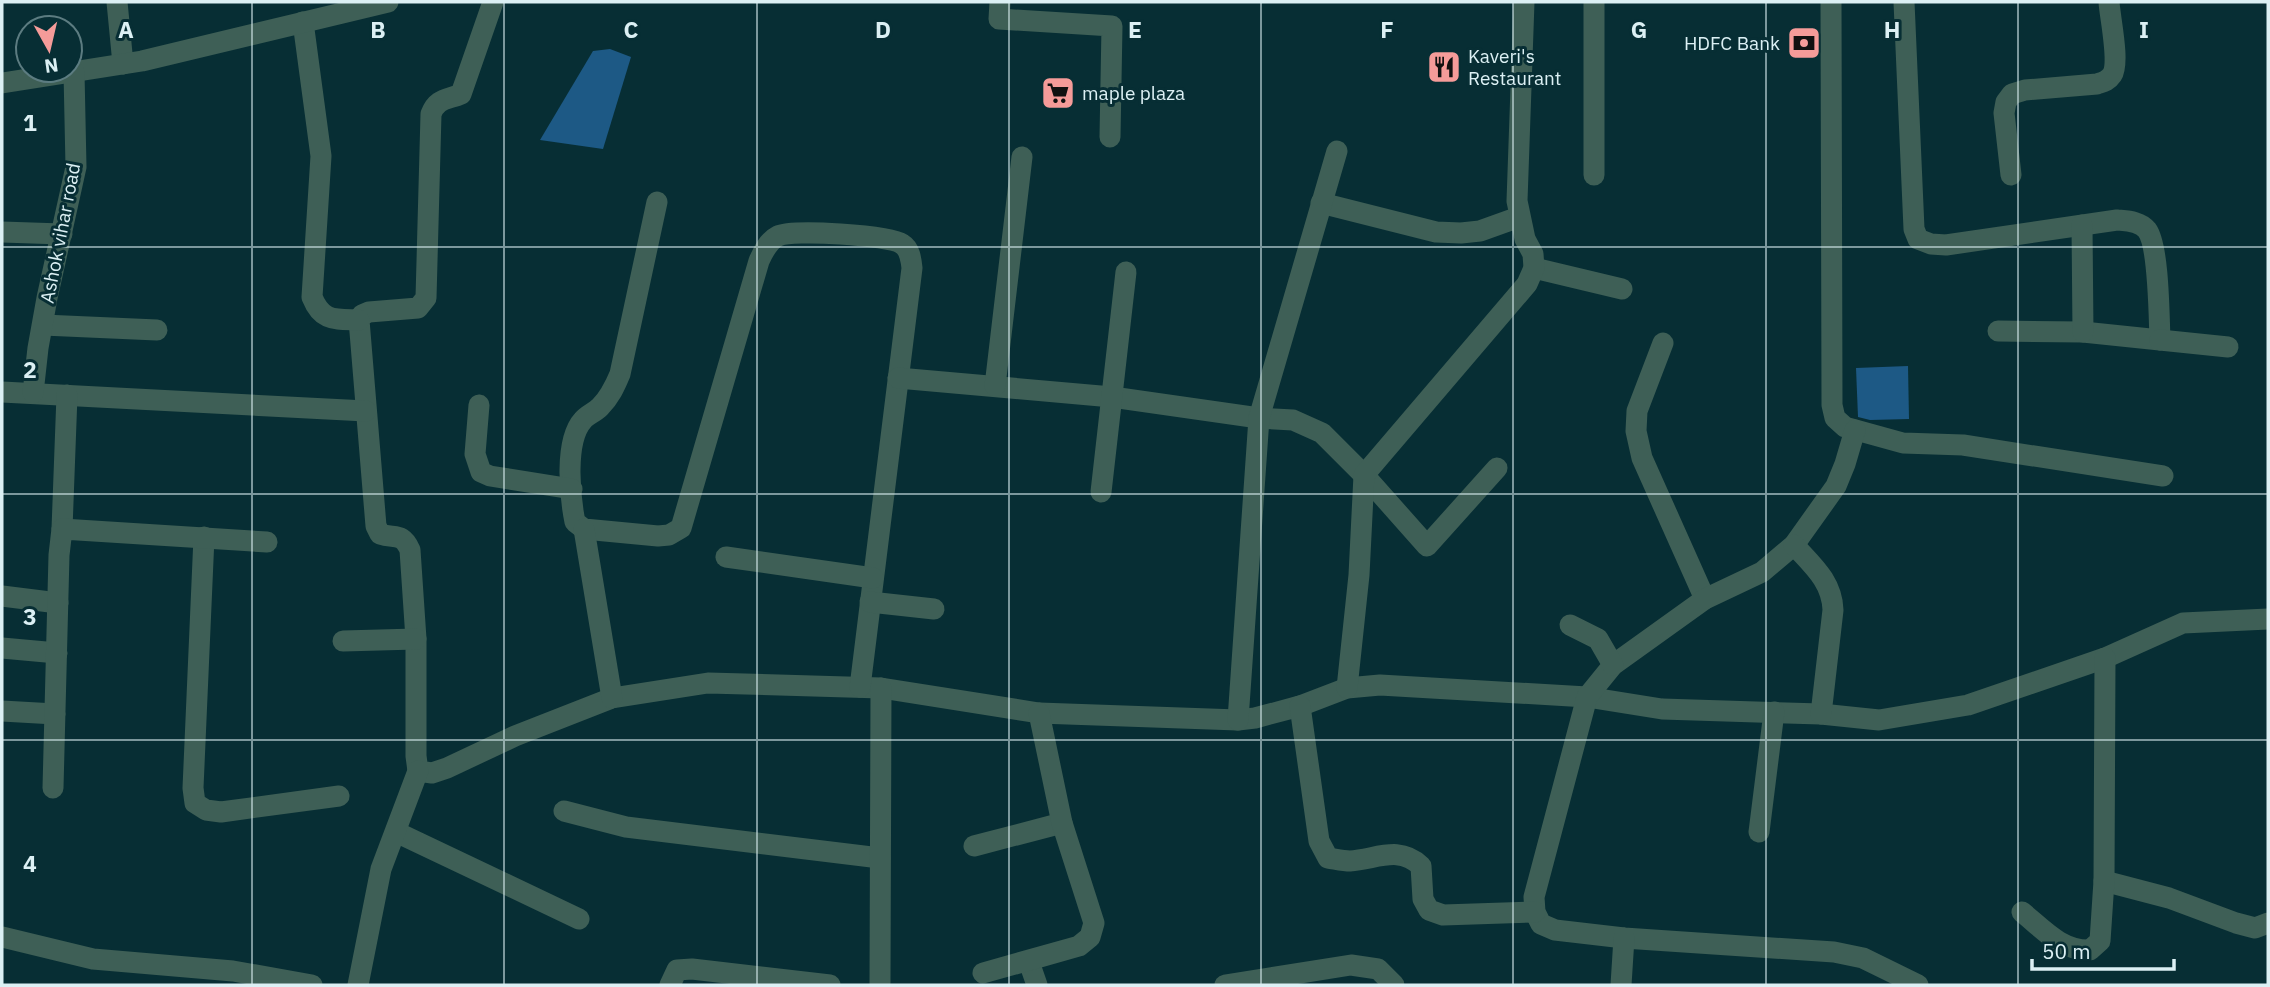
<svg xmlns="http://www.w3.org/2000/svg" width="2270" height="987" font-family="'IBM Plex Sans',sans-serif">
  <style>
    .building { fill: #1d5985 }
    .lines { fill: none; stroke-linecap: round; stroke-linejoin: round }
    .minor { stroke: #3e5f56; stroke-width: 21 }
    .grid { fill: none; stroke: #dcf0f4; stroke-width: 2; stroke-opacity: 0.55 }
    .labels { text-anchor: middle; stroke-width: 6; stroke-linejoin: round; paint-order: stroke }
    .poi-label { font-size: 19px; fill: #dcf0f4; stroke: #072e34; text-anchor: start }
    .street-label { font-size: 19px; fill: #dcf0f4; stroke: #072e34 }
    .grid-label { font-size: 23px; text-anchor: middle; font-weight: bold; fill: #dcf0f4; stroke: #072e34; stroke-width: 6; stroke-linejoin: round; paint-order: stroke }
  </style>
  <rect width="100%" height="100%" fill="#072e34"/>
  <!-- building -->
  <g class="building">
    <path d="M610,49L631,57L603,149L540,140L593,51Z"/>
    <path d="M1908,366L1909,419L1870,420L1858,417L1856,368Z"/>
  </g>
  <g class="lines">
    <!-- minor -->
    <g class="minor">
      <path d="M117,2L123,64"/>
      <path d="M493,2L461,94C447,100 437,98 431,114L426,298L418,308L369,312L362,315L359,320L376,526L380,534C395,539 402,532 410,550L416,639V756L418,771L432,773L447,768L515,736L612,698L708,683L881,688L1039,713L1238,720L1255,718L1300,706L1347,688L1380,685L1587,697L1662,709L1821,714L1879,720L1968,705L2105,658L2183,623L2268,619"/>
      <path d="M1000,2L999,19L1112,26L1110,137"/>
      <path d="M1594,2V175"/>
      <path d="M1831,2L1832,405L1835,418L1845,427L1903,443L1963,445L2163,476"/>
      <path d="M1904,2L1914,229L1918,239L1931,244L1946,245L2117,220C2127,221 2140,221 2147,230C2159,246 2159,318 2160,340L2083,332L1998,331"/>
      <path d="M303,22L321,156L312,297C322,322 335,319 359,320"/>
      <path d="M2,83L142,61L388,2"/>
      <path d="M2011,175L2004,113L2006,102L2012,94L2025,90L2097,84C2103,82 2108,81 2112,75C2120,63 2110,18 2109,2"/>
      <path d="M657,202L620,374C615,386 610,397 600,407C595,412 587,415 583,420C564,441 570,497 575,522L584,529L658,536L669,535L681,528L759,261C763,252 768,241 778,236C792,229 889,235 902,244C910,249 911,259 912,268L860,687"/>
      <path d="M1321,203L1436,232L1461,233L1480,231L1519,217"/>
      <path d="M2082,225L2083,332"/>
      <path d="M2,232L62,234"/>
      <path d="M1534,268L1622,289"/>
      <path d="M43,325L157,330"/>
      <path d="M2160,340L2228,347"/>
      <path d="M1663,343L1637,411L1636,431L1642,458L1705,599"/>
      <path d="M898,378L1112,397L1259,418L1293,420L1322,433L1364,475L1427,546L1497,468"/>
      <path d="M995,386L1022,157"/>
      <path d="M2,392L366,411"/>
      <path d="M33,393L38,348L47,298L76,167L74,72"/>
      <path d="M479,405L475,454L481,472L490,476L572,489"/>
      <path d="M1855,430L1845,464L1836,486L1794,545L1762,572L1705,599L1613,665L1587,697L1534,897L1535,912L1541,924L1555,930L1624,938L1834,952L1863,958L1918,985"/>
      <path d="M1101,492L1126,272"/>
      <path d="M62,529L67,395"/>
      <path d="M584,529L612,698"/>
      <path d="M204,537L193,788L195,803L206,810L221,812L339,796"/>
      <path d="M1794,545C1812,565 1832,581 1833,610L1821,714"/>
      <path d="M726,557L873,578"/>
      <path d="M2,596L58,603"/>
      <path d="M870,602L934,609"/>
      <path d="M1570,625L1598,639L1613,665"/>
      <path d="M343,641L416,639"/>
      <path d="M2,648L57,653"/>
      <path d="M1347,688L1359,575L1364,475L1527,284L1534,268L1533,254L1525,239L1517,201L1524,2"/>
      <path d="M1300,706L1319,841L1328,858C1335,859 1343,861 1350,861C1377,859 1399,845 1421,866L1423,899L1429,910L1443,915L1535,912"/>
      <path d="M2,711L55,714"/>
      <path d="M1238,720L1259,418L1337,151"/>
      <path d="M53,788L59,555L62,529L267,542"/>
      <path d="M564,811L626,827L880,858"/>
      <path d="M396,832L579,919"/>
      <path d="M1759,832L1774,712"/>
      <path d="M974,846L1062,823"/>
      <path d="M2104,881L2169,898L2236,923L2255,928L2268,923"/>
      <path d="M2022,912C2043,929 2061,951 2090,950L2100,941L2104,881L2105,658"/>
      <path d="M2,937L93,959L233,971L312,985"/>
      <path d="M1029,962L1037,985"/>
      <path d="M983,973L1079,946L1090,937L1094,923L1062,823L1039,713"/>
      <path d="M358,985L381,869L418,771"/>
      <path d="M670,985L677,970L692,969L830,985"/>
      <path d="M880,985L881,688"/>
      <path d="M1225,985L1351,965L1378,969L1394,985"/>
      <path d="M1621,985L1624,938"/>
    </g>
  </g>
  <!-- grid -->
  <path class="grid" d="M252,2V985M504,2V985M757,2V985M1009,2V985M1261,2V985M1513,2V985M1766,2V985M2018,2V985M2,247H2268M2,494H2268M2,740H2268"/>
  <!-- icons -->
  <defs>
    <symbol id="bank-square" viewBox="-11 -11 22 22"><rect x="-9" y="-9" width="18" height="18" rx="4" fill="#f59b99" stroke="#072e34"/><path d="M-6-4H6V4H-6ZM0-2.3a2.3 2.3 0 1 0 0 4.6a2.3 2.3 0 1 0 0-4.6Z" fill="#111"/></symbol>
    <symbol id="restaurant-square" viewBox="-11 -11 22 22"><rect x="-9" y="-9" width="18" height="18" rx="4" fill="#f59b99" stroke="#072e34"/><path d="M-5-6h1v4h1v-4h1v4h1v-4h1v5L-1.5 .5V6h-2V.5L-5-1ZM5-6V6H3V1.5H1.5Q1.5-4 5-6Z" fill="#111"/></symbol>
    <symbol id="supermarket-square" viewBox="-11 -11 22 22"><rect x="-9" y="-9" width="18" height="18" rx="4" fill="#f59b99" stroke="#072e34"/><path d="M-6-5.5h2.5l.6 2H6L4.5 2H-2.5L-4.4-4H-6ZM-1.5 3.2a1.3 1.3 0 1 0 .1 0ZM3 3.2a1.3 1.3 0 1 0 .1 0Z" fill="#111"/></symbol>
  </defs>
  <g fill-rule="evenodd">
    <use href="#bank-square" x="1785" y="24" width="38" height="38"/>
    <use href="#restaurant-square" x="1425" y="48" width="38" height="38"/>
    <use href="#supermarket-square" x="1039" y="74" width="38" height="38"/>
  </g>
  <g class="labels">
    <!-- poi labels -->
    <g class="poi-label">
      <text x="1780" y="50" text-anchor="end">HDFC Bank</text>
      <text x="1468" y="63">Kaveri's<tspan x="1468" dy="22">Restaurant</tspan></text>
      <text x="1082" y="100">maple plaza</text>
    </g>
    <!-- street labels -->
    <g class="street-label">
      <text transform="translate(60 233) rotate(-79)" y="7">Ashok vihar road</text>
    </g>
  </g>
  <g class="grid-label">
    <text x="126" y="38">A</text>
    <text x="378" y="38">B</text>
    <text x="631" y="38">C</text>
    <text x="883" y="38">D</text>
    <text x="1135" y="38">E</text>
    <text x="1387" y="38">F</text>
    <text x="1639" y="38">G</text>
    <text x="1892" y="38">H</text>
    <text x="2144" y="38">I</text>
    <text x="30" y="131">1</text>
    <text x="30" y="378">2</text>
    <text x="30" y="625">3</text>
    <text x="30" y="872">4</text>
  </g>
  <!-- border -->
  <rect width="2270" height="987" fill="none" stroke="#dcf0f4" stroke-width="7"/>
  <!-- north arrow -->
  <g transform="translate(49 49) rotate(172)"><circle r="33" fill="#072e34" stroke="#5c7c81" stroke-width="2"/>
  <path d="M0-5L12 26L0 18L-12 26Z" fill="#f59b99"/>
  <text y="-10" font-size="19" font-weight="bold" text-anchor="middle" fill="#dcf0f4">N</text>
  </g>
  <!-- scale -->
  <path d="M2032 959v10h142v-10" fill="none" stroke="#dcf0f4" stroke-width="3.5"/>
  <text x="2042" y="959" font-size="21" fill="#dcf0f4" stroke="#072e34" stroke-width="5" paint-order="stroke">50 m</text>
</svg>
